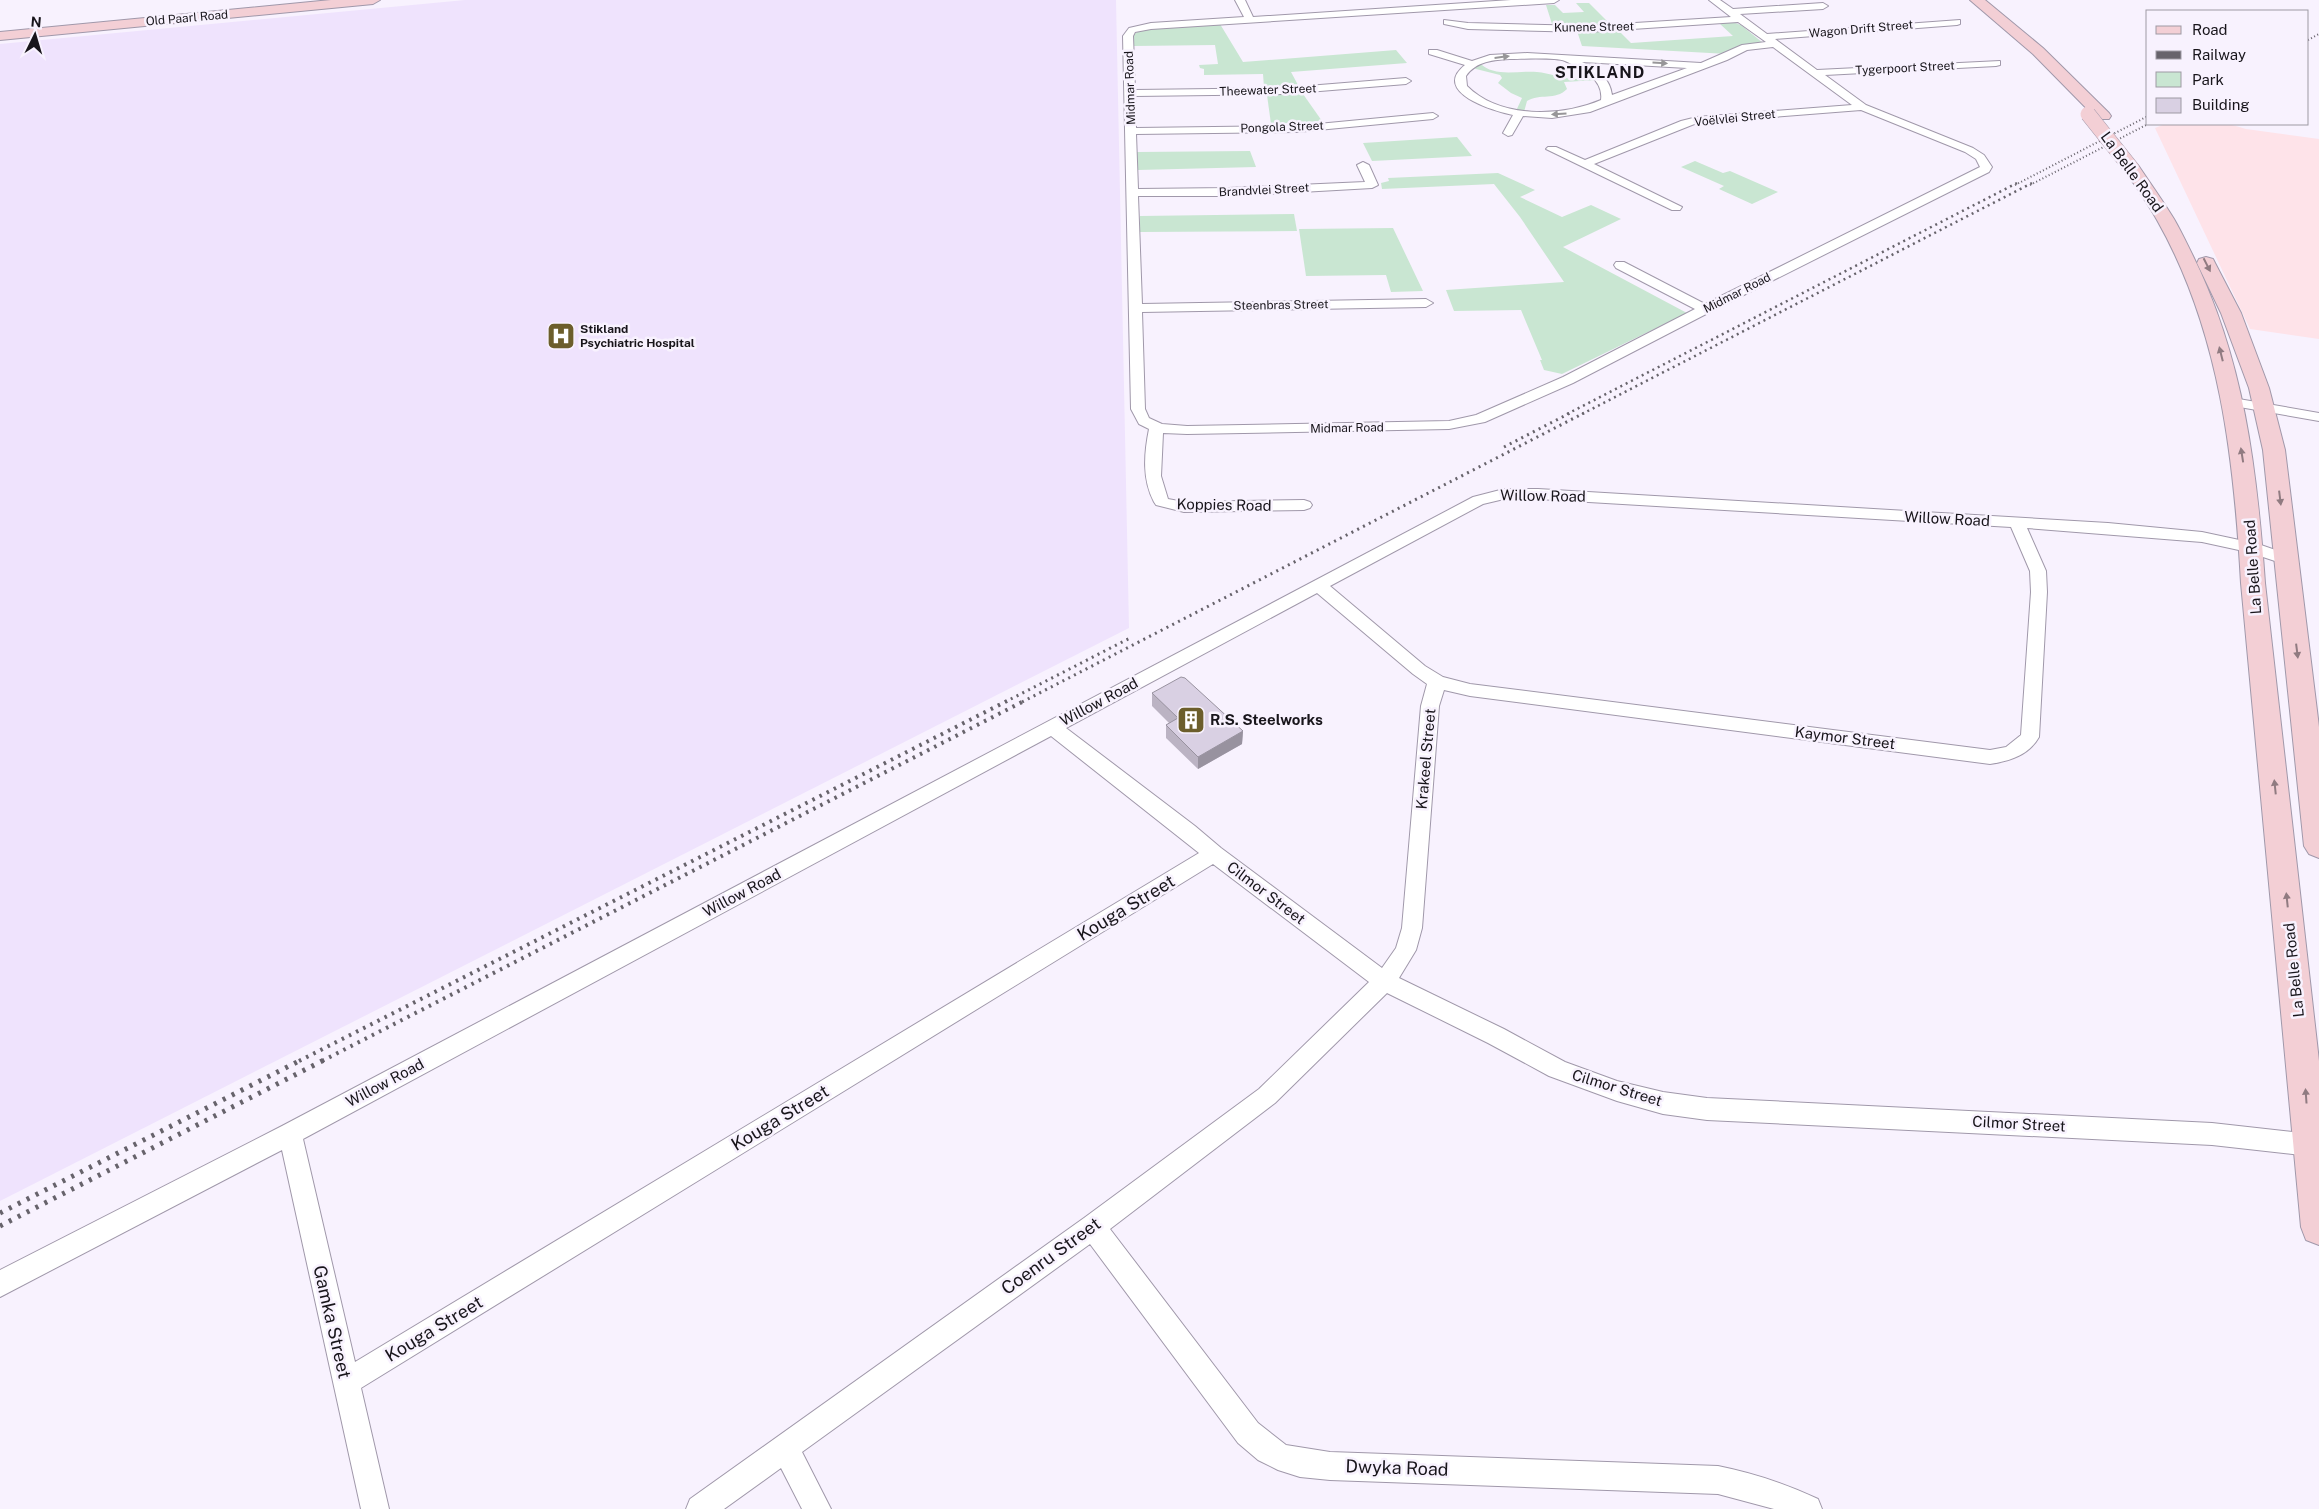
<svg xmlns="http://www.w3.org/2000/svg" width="2319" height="1509" font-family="'Public Sans',sans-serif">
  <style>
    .industrial { fill: #fee3e9 }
    .built { fill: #efe3fd }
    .green { fill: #c9e6d2 }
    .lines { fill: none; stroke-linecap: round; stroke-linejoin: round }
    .street-casing { stroke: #a098aa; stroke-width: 2 }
    .secondary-casing { stroke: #a098aa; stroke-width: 2 }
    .street { fill: #fff; fill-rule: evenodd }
    .secondary { fill: #f3cfd5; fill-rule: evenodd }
    .rail-far4 { stroke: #67636b; stroke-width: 2; stroke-dasharray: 1 2.5; stroke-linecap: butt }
    .rail-far3 { stroke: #67636b; stroke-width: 2.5; stroke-dasharray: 2 4; stroke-linecap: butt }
    .rail-far2 { stroke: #67636b; stroke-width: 3; stroke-dasharray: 2 4.5; stroke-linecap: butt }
    .rail-far1 { stroke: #67636b; stroke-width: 4; stroke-dasharray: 2.5 5.5; stroke-linecap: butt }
    .rail { stroke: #67636b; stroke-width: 5; stroke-dasharray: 3 7; stroke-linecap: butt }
    .secondary-bridge-casing { stroke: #a098aa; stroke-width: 16; stroke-linecap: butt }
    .secondary-bridge { stroke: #f3cfd5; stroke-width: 15 }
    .wall { fill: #bbb3c3 }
    .shaded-wall { fill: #98929f }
    .building { fill: #d9d0e3; stroke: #98929f }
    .oneway { fill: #979698 }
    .oneway2 { fill: #907b81 }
    .labels { text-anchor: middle; stroke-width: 5; stroke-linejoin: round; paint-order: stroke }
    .far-street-label { font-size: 12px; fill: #18151b; stroke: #f8f2fe }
    .far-poi-label { font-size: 12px; font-weight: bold; fill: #18151b; stroke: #f8f2fe; text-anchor: start }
    .street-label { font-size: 15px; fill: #18151b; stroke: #f8f2fe }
    .poi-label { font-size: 15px; font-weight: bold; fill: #18151b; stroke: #f8f2fe; text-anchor: start }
    .far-district-label { font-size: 16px; font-weight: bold; letter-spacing: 1px; fill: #18151b; stroke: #f8f2fe }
    .near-street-label { font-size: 18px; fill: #18151b; stroke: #f8f2fe }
  </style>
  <rect width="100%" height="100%" fill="#f8f2fe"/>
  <!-- industrial -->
  <path class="industrial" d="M2165,124H2229L2246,129L2319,139V339L2250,329L2155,128Z"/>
  <!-- built -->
  <path class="built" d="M465,0H1116L1129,628L0,1201V44Z"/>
  <!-- green -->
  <g class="green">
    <path d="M1576,3H1589L1610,24L1589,26L1552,24L1546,5H1555L1563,13L1584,12Z"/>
    <path d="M1732,22L1741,25L1763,43L1728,54L1582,46L1577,31H1619L1631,43L1733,36L1719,23Z"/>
    <path d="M1220,24L1243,62L1396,50L1407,63L1291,72L1298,85L1264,87L1263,74L1204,75V69L1200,68L1199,65L1218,64L1215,45L1134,46V34L1145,28Z"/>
    <path d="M1480,63C1494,78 1519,70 1537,72C1554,73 1573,85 1590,75L1598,80L1564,82L1567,89C1555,101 1540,93 1527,101L1524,112L1516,111L1522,98L1511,93L1498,83L1502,78L1500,75L1472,68Z"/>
    <path d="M1303,94L1322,121L1271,124L1267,95Z"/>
    <path d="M1457,137L1472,156L1372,161L1363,143Z"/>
    <path d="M1250,151L1256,167L1138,170L1137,152Z"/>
    <path d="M1695,161L1723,173L1730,171L1778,192L1752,204L1719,189L1724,186L1681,167Z"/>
    <path d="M1498,173L1535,190L1520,197L1562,217L1591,205L1621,219L1563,247L1687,313L1562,374L1544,370L1540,360H1542L1521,310L1454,311L1446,290L1564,282L1520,217L1494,184L1382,189L1381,183L1389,181L1388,178Z"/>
    <path d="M1294,214L1297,231L1140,232V216Z"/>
    <path d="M1393,228L1423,291L1391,292L1386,275L1306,276L1299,229Z"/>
  </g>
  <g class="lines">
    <defs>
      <g id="street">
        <path d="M1235,0H1245L1253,17L1511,0H1559L1554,3L1151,29L1135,32L1133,36L1135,90L1283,88L1406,78L1411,81L1406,84L1283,94L1135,96L1136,128L1297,126L1433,113L1438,116L1433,119L1297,132L1136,134L1138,189L1229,188L1365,182L1357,165L1363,162L1369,165L1378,185L1372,188L1229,196H1138L1142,304L1426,299L1433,303L1426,307L1142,312L1145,409L1149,418L1162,424L1187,426L1449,421L1476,415L1563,377L1695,309L1616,268L1614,265L1616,262H1624L1705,304L1980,167L1976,159L1965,152L1861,110L1697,123L1594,164L1682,207L1680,210H1672L1546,149L1548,147H1556L1585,160L1681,121L1697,117L1852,105L1773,47L1747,50L1727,60L1590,112L1552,118L1523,116L1512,135L1508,136L1503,133L1513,115C1493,111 1431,92 1465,65L1429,54V50H1437L1472,61L1490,55L1527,53L1701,63L1742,45L1766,42L1738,22L1587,32L1468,29L1444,24V20L1468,23L1587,26L1731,17L1709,0H1720L1733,9L1823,3L1828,6L1823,9L1740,14L1767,34L1960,20V24L1957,25L1775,39L1817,70L2000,61V65L1996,66L1825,75L1866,105L1973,148L1984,155L1992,167L1989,172L1710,312L1573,383L1485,422L1449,429L1187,434L1163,433L1161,476L1168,499L1184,502L1304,500L1310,502L1312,505L1310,508L1304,510L1184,512L1156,505L1154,502C1142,479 1144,454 1149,429L1139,424L1131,409L1123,36L1129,28L1151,23L1244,17ZM1510,59C1522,59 1555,57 1565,61C1581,68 1604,79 1601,100C1561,117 1500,119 1467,86L1466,76C1476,61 1494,60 1510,59ZM1582,62L1687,68L1612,95C1610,78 1597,69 1582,62Z"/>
        <path d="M2233,398L2319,413V421L2228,405L2226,402Z"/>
        <path d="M1504,489H1538L2108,523L2202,532L2258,544L2293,556L2295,560L2293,564L2287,565L2248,552L2202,542L2027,528L2046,571L2047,592L2039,737C2029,755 2010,761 1990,764L1470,696L1444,690L1439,706L1422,928L1416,950L1399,978L1504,1029L1565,1062L1617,1081L1663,1092L1707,1098L2212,1123L2310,1134L2318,1137V1153L2310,1156L2212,1145L1707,1120L1663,1114L1617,1101L1549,1076L1488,1043L1387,993L1275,1103L1110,1229L1258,1423L1286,1445L1330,1452L1718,1466C1753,1473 1786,1484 1818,1499L1822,1509H1774L1718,1494L1330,1480L1300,1477L1278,1470L1258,1460L1238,1443L1090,1244L802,1452L831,1509H802L781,1468L724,1509H686L690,1499L1084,1218L1259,1089L1369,982L1213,864L361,1388L389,1509H361L282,1150L0,1297V1270L282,1126L1473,497ZM1504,499H1538L2011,527L2030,571L2031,592L2021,735L2006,747L1990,750L1470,684L1443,677L1425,666L1330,586L1483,504ZM1317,593L1413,674L1427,684L1421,706L1402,928L1396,948L1382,968L1221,848L1195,826L1066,728ZM1051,736L1199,853L355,1362L303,1139Z"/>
      </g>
      <g id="secondary">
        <path d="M331,0H380L373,4L0,40V32Z"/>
        <path d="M1970,0H1985L2043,48L2109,113L2111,116L2109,119H2097L2033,54Z"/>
        <path d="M2132,164L2138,165C2150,183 2163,201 2174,219C2181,231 2187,244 2193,256C2244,360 2257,469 2265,583L2319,1061V1245L2306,1240L2301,1227L2241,583C2234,458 2220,331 2157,220C2147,202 2135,186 2124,169L2126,165Z"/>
        <path d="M2206,257L2213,259L2215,263L2241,313L2269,388L2285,450L2319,727V858L2309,854L2304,846L2263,450L2249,388L2221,313L2197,263L2199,259Z"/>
      </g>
    </defs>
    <!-- street casing -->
    <use href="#street" class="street-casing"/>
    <!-- secondary casing -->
    <use href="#secondary" class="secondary-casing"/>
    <!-- street -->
    <use href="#street" class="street"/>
    <!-- secondary -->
    <use href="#secondary" class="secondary"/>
    <!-- rail-far4 -->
    <g class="rail-far4">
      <path d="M2308,40L2319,34"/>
      <path d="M2015,185L2148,116"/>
      <path d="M2030,185L2148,124"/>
    </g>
    <!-- rail-far3 -->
    <g class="rail-far3">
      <path d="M1567,414L2017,183"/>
      <path d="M1582,414L2032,183"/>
    </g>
    <!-- rail-far2 -->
    <g class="rail-far2">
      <path d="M1504,447L1570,413"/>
      <path d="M1005,702L1132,637"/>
      <path d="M1022,702L1584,413"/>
    </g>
    <!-- rail-far1 -->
    <g class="rail-far1">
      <path d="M299,1061L1007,701"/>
      <path d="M322,1061L1024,701"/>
    </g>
    <!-- rail -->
    <g class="rail">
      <path d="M0,1213L301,1060"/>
      <path d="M0,1226L324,1060"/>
    </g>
    <defs>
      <path id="secondary-bridge" d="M2088,114L2132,169"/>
    </defs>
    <!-- secondary-bridge casing -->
    <use href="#secondary-bridge" class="secondary-bridge-casing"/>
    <!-- secondary-bridge -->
    <use href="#secondary-bridge" class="secondary-bridge"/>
  </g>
  <!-- wall -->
  <path class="wall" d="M1152,693L1243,731L1242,744L1198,769L1166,738V725L1169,723L1152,706Z"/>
  <!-- shaded-wall -->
  <path class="shaded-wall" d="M1243,731L1242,744L1198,769V757Z"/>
  <!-- building -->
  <path class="building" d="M1181,677L1185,678L1243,731L1198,757L1166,725L1178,718L1152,693Z"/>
  <!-- one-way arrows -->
  <defs><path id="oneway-solid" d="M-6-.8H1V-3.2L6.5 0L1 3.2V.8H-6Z" transform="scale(1.25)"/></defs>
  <g class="oneway">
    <use href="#oneway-solid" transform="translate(1502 57) rotate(-7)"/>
    <use href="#oneway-solid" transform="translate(1660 63) rotate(3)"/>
    <use href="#oneway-solid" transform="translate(1559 114) rotate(176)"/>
  </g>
  <g class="oneway2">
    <use href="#oneway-solid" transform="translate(2207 265) rotate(63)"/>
    <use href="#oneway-solid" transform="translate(2221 354) rotate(-104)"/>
    <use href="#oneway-solid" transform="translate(2242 455) rotate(-99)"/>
    <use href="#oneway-solid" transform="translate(2280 498) rotate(83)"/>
    <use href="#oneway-solid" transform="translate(2297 651) rotate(83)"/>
    <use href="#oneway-solid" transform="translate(2275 787) rotate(-96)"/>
    <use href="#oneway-solid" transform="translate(2287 900) rotate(-96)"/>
    <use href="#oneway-solid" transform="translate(2306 1096) rotate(-94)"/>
  </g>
  <!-- icons -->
  <defs>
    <symbol id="hospital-square" viewBox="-11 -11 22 22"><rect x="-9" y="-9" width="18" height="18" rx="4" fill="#6c5e2b" stroke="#f8f2fe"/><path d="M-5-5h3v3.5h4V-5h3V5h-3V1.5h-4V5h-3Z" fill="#fff"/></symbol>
    <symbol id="building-square" viewBox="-11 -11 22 22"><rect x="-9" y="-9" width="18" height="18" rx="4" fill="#6c5e2b" stroke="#f8f2fe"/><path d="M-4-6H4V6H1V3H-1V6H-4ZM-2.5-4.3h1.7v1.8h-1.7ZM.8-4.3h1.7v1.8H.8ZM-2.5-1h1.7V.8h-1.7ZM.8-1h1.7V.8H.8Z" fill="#fff"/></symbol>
  </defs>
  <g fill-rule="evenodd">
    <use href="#hospital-square" x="545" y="320" width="32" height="32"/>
    <use href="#building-square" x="1175" y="704" width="32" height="32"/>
  </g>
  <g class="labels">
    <!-- far-street labels -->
    <g class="far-street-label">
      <text transform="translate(187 18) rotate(-5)" y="4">Old Paarl Road</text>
      <text transform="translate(1594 27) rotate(-1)" y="4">Kunene Street</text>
      <text transform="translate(1861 29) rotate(-5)" y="4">Wagon Drift Street</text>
      <text transform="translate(1905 68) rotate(-3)" y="4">Tygerpoort Street</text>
      <text transform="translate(1130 88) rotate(-92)" y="4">Midmar Road</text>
      <text transform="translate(1268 90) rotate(-2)" y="4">Theewater Street</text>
      <text transform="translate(1735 118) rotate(-6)" y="4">Voëlvlei Street</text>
      <text transform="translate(1282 127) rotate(-2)" y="4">Pongola Street</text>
      <text transform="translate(1264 190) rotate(-3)" y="4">Brandvlei Street</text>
      <text transform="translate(1737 293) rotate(-27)" y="4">Midmar Road</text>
      <text transform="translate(1281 305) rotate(-1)" y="4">Steenbras Street</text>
      <text transform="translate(1347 428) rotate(-1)" y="4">Midmar Road</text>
    </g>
    <!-- far-poi labels -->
    <g class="far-poi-label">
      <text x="580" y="333">Stikland<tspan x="580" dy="14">Psychiatric Hospital</tspan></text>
    </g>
    <!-- street labels -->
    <g class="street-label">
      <text transform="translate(2132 172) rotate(54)" y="5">La Belle Road</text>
      <text transform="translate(1543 496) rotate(1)" y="5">Willow Road</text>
      <text transform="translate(1224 505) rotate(1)" y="5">Koppies Road</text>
      <text transform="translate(1947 519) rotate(3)" y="5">Willow Road</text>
      <text transform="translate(2253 567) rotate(-94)" y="5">La Belle Road</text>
      <text transform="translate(1099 702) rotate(-28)" y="5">Willow Road</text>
      <text transform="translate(1845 738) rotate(7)" y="5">Kaymor Street</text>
      <text transform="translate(1426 759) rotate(-85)" y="5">Krakeel Street</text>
      <text transform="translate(742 893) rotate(-28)" y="5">Willow Road</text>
      <text transform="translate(1266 893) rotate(37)" y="5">Cilmor Street</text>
      <text transform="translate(2294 970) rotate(-96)" y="5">La Belle Road</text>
      <text transform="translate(385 1083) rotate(-28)" y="5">Willow Road</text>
      <text transform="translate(1617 1088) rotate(17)" y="5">Cilmor Street</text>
      <text transform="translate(2019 1124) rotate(3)" y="5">Cilmor Street</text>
    </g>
    <!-- poi labels -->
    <g class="poi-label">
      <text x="1210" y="725">R.S. Steelworks</text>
    </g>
    <!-- far-district labels -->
    <g class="far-district-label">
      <text x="1600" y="78">STIKLAND</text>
    </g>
    <!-- near-street labels -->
    <g class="near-street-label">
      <text transform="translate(1126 908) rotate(-31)" y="6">Kouga Street</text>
      <text transform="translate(780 1118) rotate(-31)" y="6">Kouga Street</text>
      <text transform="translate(1051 1256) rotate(-36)" y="6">Coenru Street</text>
      <text transform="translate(332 1322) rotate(77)" y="6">Gamka Street</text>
      <text transform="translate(434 1329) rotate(-31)" y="6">Kouga Street</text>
      <text transform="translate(1397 1468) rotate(2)" y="6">Dwyka Road</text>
    </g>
  </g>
  <!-- legend -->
  <rect x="2146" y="10" width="162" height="115" fill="#f8f2fe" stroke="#9e9aa3"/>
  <rect x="2156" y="26" width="25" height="8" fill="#f3cfd5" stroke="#9e9aa3"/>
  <text x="2192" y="35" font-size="15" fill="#18151b">Road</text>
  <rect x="2156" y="51" width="25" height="8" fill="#67636b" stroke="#9e9aa3"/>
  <text x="2192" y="60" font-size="15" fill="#18151b">Railway</text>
  <rect x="2156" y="72" width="25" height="15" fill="#c9e6d2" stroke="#9e9aa3"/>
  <text x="2192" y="85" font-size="15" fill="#18151b">Park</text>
  <rect x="2156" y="98" width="25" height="15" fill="#d9d0e3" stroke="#9e9aa3"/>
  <text x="2192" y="110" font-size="15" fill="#18151b">Building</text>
  <!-- north arrow -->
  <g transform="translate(35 35) rotate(5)" stroke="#f8f2fe" stroke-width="4" paint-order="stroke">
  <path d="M0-4L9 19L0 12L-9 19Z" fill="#18151b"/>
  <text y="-8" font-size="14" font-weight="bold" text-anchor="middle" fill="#18151b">N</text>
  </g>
</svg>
